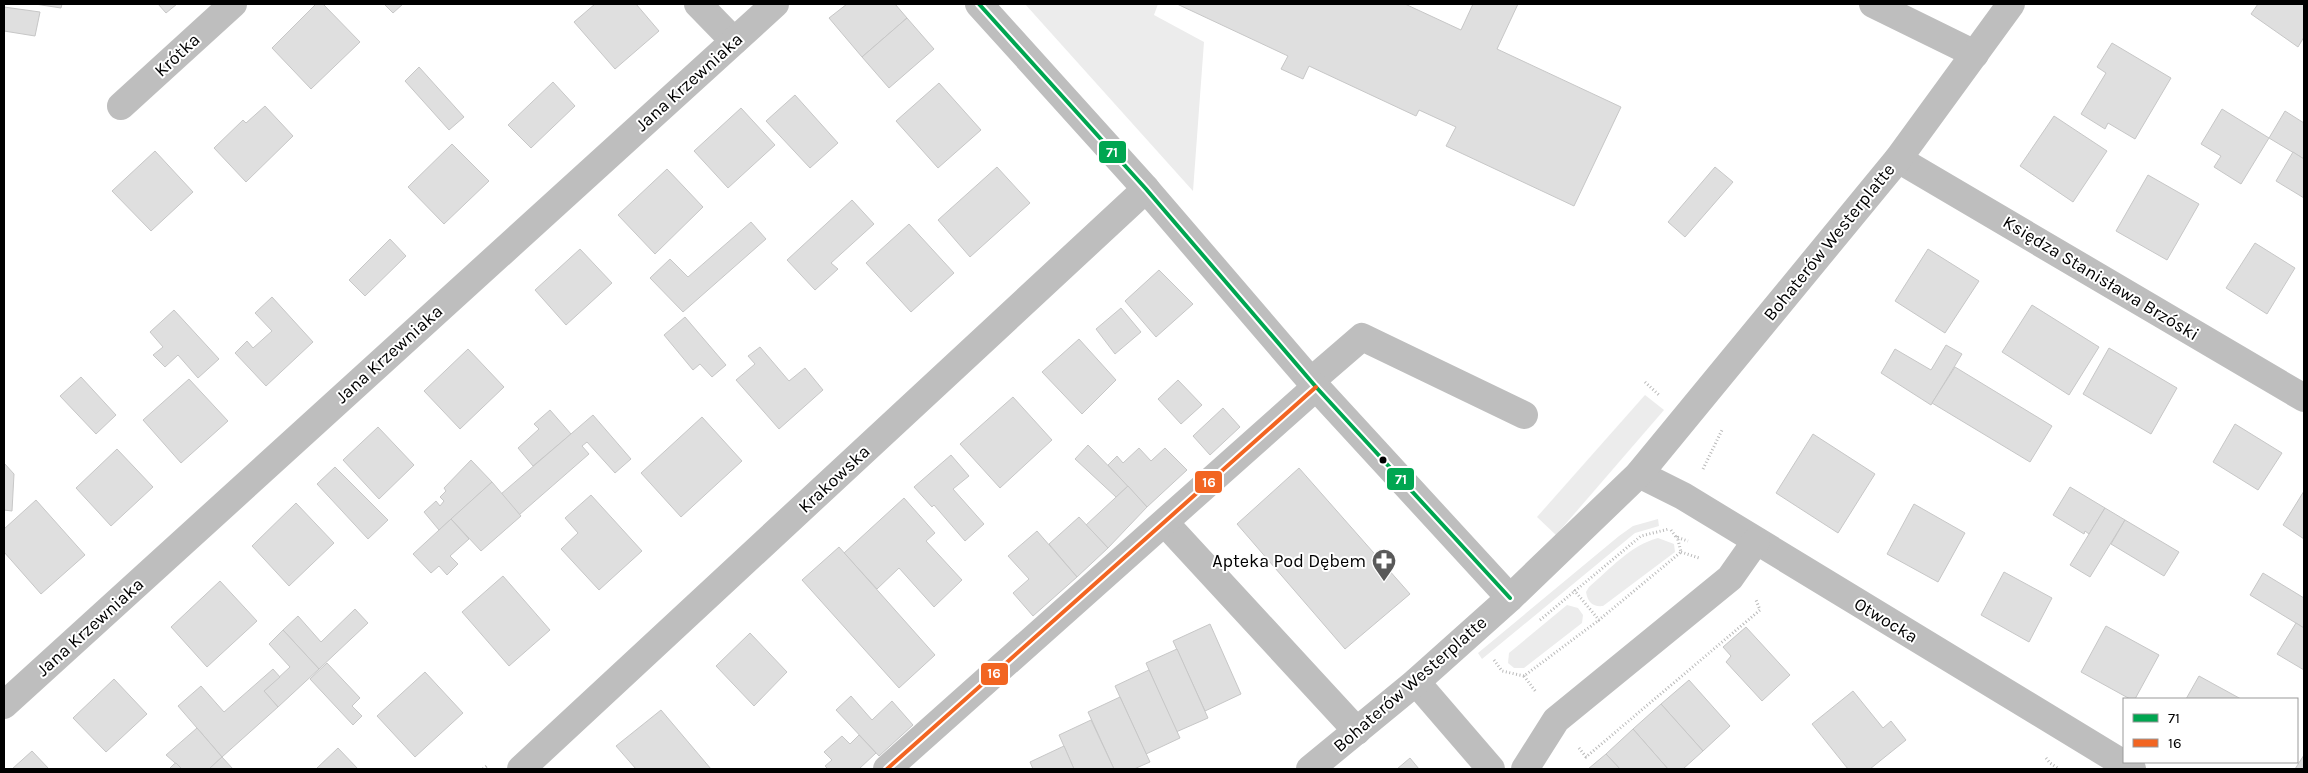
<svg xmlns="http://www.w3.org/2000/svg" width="2308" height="773" font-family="Karla,sans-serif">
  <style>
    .green { fill: #ececec }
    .building { fill: #dfdfdf; stroke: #c7c7c7 }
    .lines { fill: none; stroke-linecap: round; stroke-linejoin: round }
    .path { stroke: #b9b9b9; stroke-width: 3; stroke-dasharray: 1 2.5; stroke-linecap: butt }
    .minor { stroke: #bebebe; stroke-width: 28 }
    .bus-1-casing { stroke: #fff; stroke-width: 8 }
    .bus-2-casing { stroke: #fff; stroke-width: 8 }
    .bus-1 { stroke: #00a651; stroke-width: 4 }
    .bus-2 { stroke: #f26522; stroke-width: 4 }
    .bus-dot { fill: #000; stroke: #fff; stroke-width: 2 }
    .labels { text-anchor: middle; stroke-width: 4; stroke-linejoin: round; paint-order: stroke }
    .street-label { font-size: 18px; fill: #000; stroke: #fff }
    .poi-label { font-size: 18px; fill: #000; stroke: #fff; text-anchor: end }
    .line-badge { stroke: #fff; stroke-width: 2 }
    .badge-label { font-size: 14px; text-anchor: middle; font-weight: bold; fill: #fff }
  </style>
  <rect width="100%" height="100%" fill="#fff"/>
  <!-- green -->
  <g class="green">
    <path d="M1025,4H1158L1154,15L1204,42L1193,191Z"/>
    <path d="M1645,395L1664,410L1556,535L1537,517Z"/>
    <path d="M1658,519L1659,526L1635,533L1482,659L1478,653L1619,536L1633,526Z"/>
    <path d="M1658,538L1674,544L1675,552L1603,606C1593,607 1588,603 1586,592L1589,587C1610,569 1631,545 1658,538Z"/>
    <path d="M1567,605L1578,608L1583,615L1582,623L1524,668H1514L1508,663L1509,653Z"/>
  </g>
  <!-- building -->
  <g class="building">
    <path d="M35,4H62L61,8Z"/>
    <path d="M158,4H177L166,13Z"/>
    <path d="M316,4H323L360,42L311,89L272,48Z"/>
    <path d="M384,4H403L393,13Z"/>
    <path d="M595,4H636L659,31L615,69L574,22Z"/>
    <path d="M847,4H895L907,18L862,57L829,18Z"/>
    <path d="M1177,4H1405L1461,30L1473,4H1518L1497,49L1621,107L1574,206L1446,146L1456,127L1419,110L1416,116L1309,66L1303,79L1281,69L1288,56Z"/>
    <path d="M2258,4H2304V37L2298,47L2251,14Z"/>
    <path d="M4,7L40,12L35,36L4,31Z"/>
    <path d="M907,18L934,49L889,88L862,57Z"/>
    <path d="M2112,43L2171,78L2135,139L2108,123L2105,129L2081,114L2106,73L2097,67Z"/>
    <path d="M419,67L464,117L449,130L405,81Z"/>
    <path d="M553,82L575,106L531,148L508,125Z"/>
    <path d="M939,83L981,130L938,168L896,121Z"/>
    <path d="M795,95L838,143L810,168L766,121Z"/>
    <path d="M265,106L293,136L246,182L214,148L243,120L246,123Z"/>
    <path d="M741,108L775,145L728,188L694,151Z"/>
    <path d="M2222,109L2269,138L2241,184L2214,167L2221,156L2201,144Z"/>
    <path d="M2285,111L2304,123V159L2269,138Z"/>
    <path d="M2054,116L2107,151L2073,202L2020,166Z"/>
    <path d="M452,144L489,181L444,224L408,187Z"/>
    <path d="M155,151L193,192L151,231L112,191Z"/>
    <path d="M2293,152L2304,159V198L2276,181Z"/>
    <path d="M997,167L1030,203L970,257L938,220Z"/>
    <path d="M1715,167L1733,182L1685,237L1668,222Z"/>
    <path d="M667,169L703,207L655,254L618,215Z"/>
    <path d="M2148,175L2199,204L2167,260L2116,231Z"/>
    <path d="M852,200L874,224L831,263L838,269L815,290L787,260Z"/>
    <path d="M751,222L766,239L683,312L650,278L670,259L688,277Z"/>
    <path d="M909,224L954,273L911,312L866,263Z"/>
    <path d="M390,239L406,256L365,296L349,280Z"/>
    <path d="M2255,243L2295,268L2267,314L2226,288Z"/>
    <path d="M580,249L612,283L566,325L535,290Z"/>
    <path d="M1928,249L1979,281L1945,333L1895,301Z"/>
    <path d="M1159,270L1193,304L1156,337L1125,301Z"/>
    <path d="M272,297L313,342L266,386L235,353L247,341L253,348L272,331L255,313Z"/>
    <path d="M2032,305L2099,347L2069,395L2002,352Z"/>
    <path d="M1121,308L1141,332L1115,354L1096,329Z"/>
    <path d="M174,310L219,359L198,378L178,355L165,367L153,355L163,347L150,332Z"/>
    <path d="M685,317L726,365L712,377L700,364L693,370L664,335Z"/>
    <path d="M1079,339L1116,380L1082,414L1042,372Z"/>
    <path d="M1946,345L1962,354L1931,405L1881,373L1895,349L1931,370Z"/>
    <path d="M760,347L789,381L805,368L823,390L779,429L736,380L755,364L748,356Z"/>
    <path d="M2109,348L2177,388L2151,434L2083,394Z"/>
    <path d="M468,349L504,387L460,429L424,391Z"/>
    <path d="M1955,367L2052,426L2030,462L1932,403Z"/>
    <path d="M81,377L116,415L96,434L60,396Z"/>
    <path d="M189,379L228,421L181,463L143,420Z"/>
    <path d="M1178,380L1202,405L1181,424L1158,399Z"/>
    <path d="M1013,397L1052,440L1000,488L960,444Z"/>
    <path d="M1223,408L1240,427L1210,455L1193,436Z"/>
    <path d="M550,410L571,434L533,466L518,448L539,429L534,424Z"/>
    <path d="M593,415L631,459L615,473L587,442L582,446L589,454L519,515L501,494Z"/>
    <path d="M702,417L742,461L681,517L641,473Z"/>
    <path d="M2235,424L2282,453L2258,490L2213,462Z"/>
    <path d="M378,427L414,465L379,499L343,460Z"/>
    <path d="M1813,434L1875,474L1838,533L1776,493Z"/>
    <path d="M1088,445L1128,486L1116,497L1075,459Z"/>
    <path d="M1139,448L1151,461L1165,448L1187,470L1147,507L1108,465L1117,456L1123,463Z"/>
    <path d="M117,449L153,487L111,526L76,488Z"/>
    <path d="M951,455L969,476L953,489L984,524L965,541L934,505L932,507L914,487Z"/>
    <path d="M471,460L492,482L439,530L424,512L436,501L440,506L444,501L440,497L446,491L444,488Z"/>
    <path d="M4,463L14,474L12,511L4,510Z"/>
    <path d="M335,467L388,520L368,539L317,484Z"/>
    <path d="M1299,468L1410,594L1345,649L1237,524Z"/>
    <path d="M492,482L521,516L481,551L451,519Z"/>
    <path d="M1128,486L1147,507L1108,548L1086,525Z"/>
    <path d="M2070,487L2105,508L2089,534L2085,531L2084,534L2053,515Z"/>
    <path d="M2304,491V539L2283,525Z"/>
    <path d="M591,495L642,551L599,590L561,549L578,533L565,518Z"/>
    <path d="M904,498L935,533L926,541L962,580L934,607L899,568L877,589L844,553Z"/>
    <path d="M36,500L85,555L41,594L4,552V529Z"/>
    <path d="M296,503L334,543L289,586L252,546Z"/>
    <path d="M1914,504L1965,533L1938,582L1887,554Z"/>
    <path d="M2105,508L2125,520L2090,577L2070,565Z"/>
    <path d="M1079,517L1108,548L1077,577L1049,544Z"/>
    <path d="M451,519L469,539L450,556L458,564L447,575L439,566L431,573L413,554Z"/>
    <path d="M2125,520L2179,552L2164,576L2111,544Z"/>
    <path d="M1037,531L1077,577L1033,616L1013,593L1029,579L1008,556Z"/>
    <path d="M839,547L935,655L899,688L802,580Z"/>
    <path d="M2004,572L2052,598L2029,642L1981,615Z"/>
    <path d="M2263,573L2304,598V628L2250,595Z"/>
    <path d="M503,576L550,630L509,666L462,612Z"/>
    <path d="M220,581L257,621L207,667L171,627Z"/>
    <path d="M355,609L368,623L319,669L283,630L298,616L321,642Z"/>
    <path d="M2296,623L2304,628V670L2277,654Z"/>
    <path d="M1210,624L1241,694L1205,711L1173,641Z"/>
    <path d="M2106,626L2159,655L2135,699H2130L2081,672Z"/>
    <path d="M1746,627L1790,675L1762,701L1726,662L1731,656L1723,647Z"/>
    <path d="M283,630L319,669L278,707L264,691L290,667L269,644Z"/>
    <path d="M750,633L787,672L754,706L716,666Z"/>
    <path d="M1177,649L1208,718L1176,732L1146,663Z"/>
    <path d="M327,663L360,698L352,706L362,716L353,725L310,679Z"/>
    <path d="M273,669L280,677L264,691L278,707L222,757L178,706L201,686L224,712Z"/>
    <path d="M1149,670L1180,738L1146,754L1115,686Z"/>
    <path d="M425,672L463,713L415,757L377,716Z"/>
    <path d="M2199,676L2241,699H2186Z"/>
    <path d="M114,679L147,714L106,752L73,718Z"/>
    <path d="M1689,680L1730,726L1703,751L1661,704Z"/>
    <path d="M1853,691L1883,728L1891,721L1906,740L1870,769H1848L1812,724Z"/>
    <path d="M851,696L872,720L892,701L913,725L879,756L836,710Z"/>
    <path d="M1120,697L1150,762L1134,769H1114L1088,712Z"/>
    <path d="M1661,704L1703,751L1683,769H1668L1633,729Z"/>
    <path d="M661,710L711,769H636L616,746Z"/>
    <path d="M1091,720L1092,722L1114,769H1074L1059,735Z"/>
    <path d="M197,728L222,757L209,769H182L166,755Z"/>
    <path d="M1633,729L1668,769H1620L1606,754Z"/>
    <path d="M859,735L876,753L859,769H828L825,766L832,760L824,752L842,736L850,744Z"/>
    <path d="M1064,746L1074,769H1033L1030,762Z"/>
    <path d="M338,748L358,769H316Z"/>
    <path d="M32,751L49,769H12Z"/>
    <path d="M1606,754L1620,769H1588Z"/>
    <path d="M2304,755V769H2295Z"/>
    <path d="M222,757L233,769H209Z"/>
    <path d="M1410,758L1419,769H1397Z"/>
    <path d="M176,763L182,769H169L174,764Z"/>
  </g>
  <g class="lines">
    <!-- path -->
    <g class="path">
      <path d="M1645,382L1659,395"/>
      <path d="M1703,469L1722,430"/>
      <path d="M1671,530L1676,537L1688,541"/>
      <path d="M1681,552L1699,558"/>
      <path d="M1574,590L1599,620L1681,552L1677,536"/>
      <path d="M1540,620L1641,536L1669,529"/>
      <path d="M1494,660L1502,671L1524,676L1599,620"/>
      <path d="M1524,676L1536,692"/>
      <path d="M1579,748L1586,757L1760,610L1756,600"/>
      <path d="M2046,758L2050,763L2059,769"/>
      <path d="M483,769L488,765"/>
    </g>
    <!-- minor -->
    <g class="minor">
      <path d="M698,4L734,41"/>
      <path d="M979,4L1146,189L1316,387L1510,598"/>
      <path d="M1873,4L1975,54"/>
      <path d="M121,106L233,4"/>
      <path d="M1898,159L2304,398"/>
      <path d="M1311,381L1362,337L1524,415"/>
      <path d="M1639,474L1683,496L2132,769"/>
      <path d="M1165,523L1357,731"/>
      <path d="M1416,682L1491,769"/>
      <path d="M4,705L775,4"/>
      <path d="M521,769L1146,189"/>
      <path d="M887,769L1316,387"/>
      <path d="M1310,769L1416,682L1510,598L1639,474L1898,159L2011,4"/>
      <path d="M1525,769L1556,720L1730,578L1756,541"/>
    </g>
    <defs>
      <path id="bus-1" d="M979,4L1146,189L1316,387L1510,598"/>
      <path id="bus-2" d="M887,769L1316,387"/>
    </defs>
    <!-- bus-1 casing -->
    <use href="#bus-1" class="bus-1-casing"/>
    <!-- bus-2 casing -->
    <use href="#bus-2" class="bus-2-casing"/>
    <!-- bus-1 -->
    <use href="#bus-1" class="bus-1"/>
    <!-- bus-2 -->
    <use href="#bus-2" class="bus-2"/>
  </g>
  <!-- icons -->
  <defs>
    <symbol id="pharmacy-pin" viewBox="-11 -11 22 30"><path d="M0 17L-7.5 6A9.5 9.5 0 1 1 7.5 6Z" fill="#595959" stroke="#fff"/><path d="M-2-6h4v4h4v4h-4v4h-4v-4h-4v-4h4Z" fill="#fff"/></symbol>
  </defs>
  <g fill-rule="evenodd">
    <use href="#pharmacy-pin" x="1370" y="547" width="28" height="38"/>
  </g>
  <!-- markers -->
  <circle class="bus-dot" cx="1383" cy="460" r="4.5"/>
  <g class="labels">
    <!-- street labels -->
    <g class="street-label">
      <text transform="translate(177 55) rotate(-43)" y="6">Krótka</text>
      <text transform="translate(689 82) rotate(-42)" y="6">Jana Krzewniaka</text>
      <text transform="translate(1829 242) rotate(-51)" y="6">Bohaterów Westerplatte</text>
      <text transform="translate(2101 278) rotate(31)" y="6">Księdza Stanisława Brzóski</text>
      <text transform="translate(389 354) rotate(-42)" y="6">Jana Krzewniaka</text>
      <text transform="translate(834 479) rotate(-43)" y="6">Krakowska</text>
      <text transform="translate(1886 620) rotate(31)" y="6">Otwocka</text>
      <text transform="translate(90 627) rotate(-42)" y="6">Jana Krzewniaka</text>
      <text transform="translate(1410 684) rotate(-41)" y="6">Bohaterów Westerplatte</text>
    </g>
    <!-- poi labels -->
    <g class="poi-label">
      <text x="1366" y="567">Apteka Pod Dębem</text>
    </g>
  </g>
  <g class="line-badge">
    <rect x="1098" y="140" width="29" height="24" rx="5" fill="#00a651"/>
    <rect x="1386" y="467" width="29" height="24" rx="5" fill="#00a651"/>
    <rect x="1194" y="470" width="29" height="24" rx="5" fill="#f26522"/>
    <rect x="980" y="662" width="29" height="24" rx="5" fill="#f26522"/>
  </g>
  <g class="badge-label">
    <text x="1112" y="157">71</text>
    <text x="1401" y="484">71</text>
    <text x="1209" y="487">16</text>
    <text x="994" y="678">16</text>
  </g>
  <!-- border -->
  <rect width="2308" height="773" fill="none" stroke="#000000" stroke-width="10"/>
  <!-- legend -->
  <rect x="2123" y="698" width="175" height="65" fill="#ffffff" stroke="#999999"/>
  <rect x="2133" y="714" width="25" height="8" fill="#00a651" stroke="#999999"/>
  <text x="2168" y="723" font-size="15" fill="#000000">71</text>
  <rect x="2133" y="739" width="25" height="8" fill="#f26522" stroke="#999999"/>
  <text x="2168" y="748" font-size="15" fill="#000000">16</text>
</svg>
